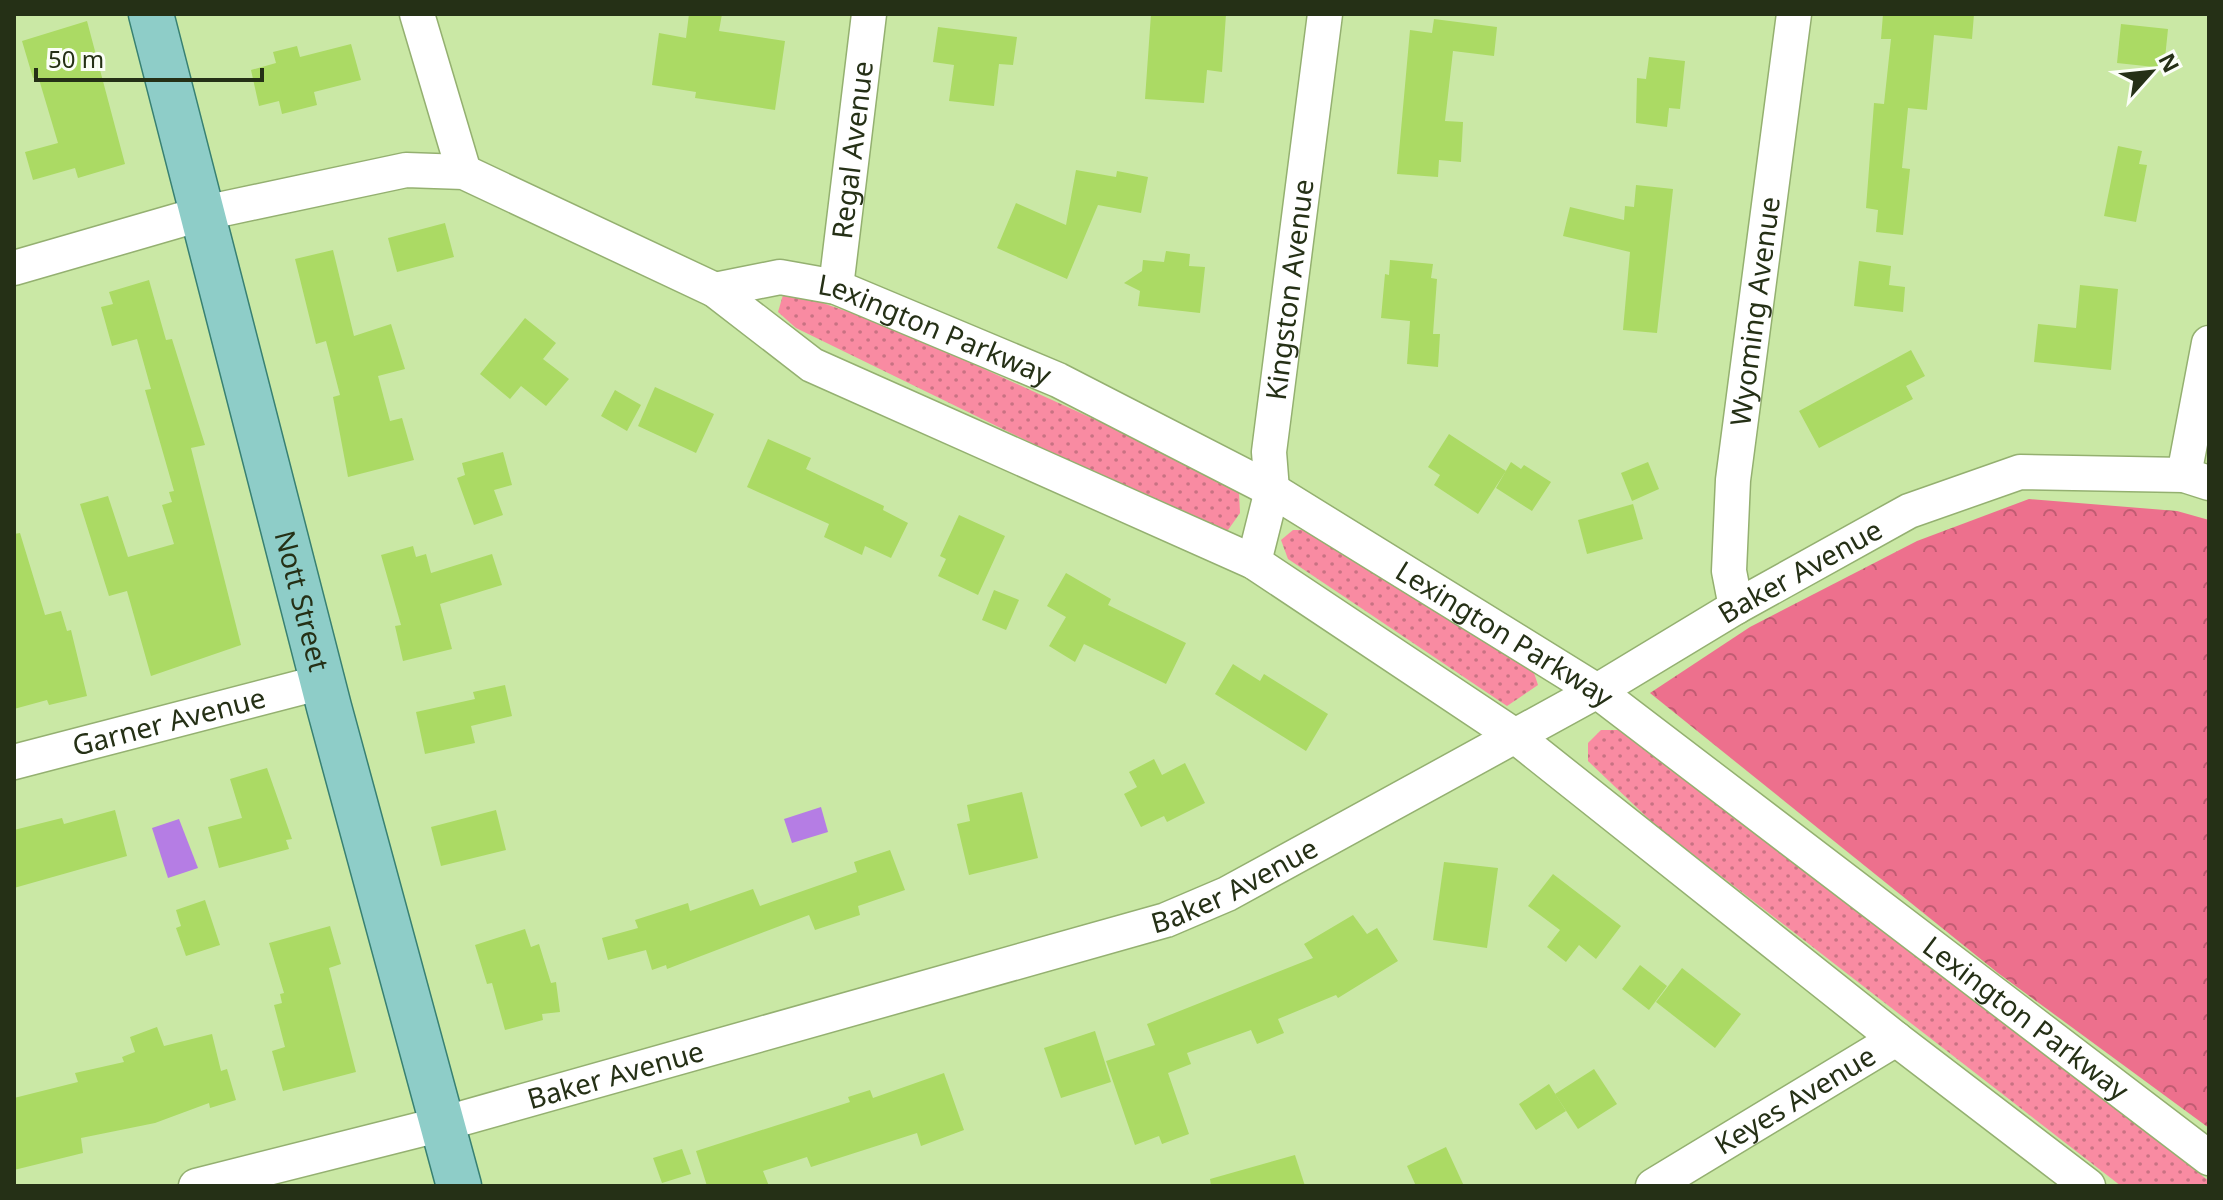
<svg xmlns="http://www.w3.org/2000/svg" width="2223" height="1200" font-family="'Noto Sans',sans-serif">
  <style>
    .grass { fill: url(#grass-dots) }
    .forest { fill: url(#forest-crowns) }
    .water { fill: #b57de4 }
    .building { fill: #abda64 }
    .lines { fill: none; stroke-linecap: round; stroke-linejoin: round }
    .minor-casing { stroke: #94b070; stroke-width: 37 }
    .major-casing { stroke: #388072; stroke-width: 47 }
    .minor { stroke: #fff; stroke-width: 34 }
    .major { stroke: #8ecdc8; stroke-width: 44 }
    .labels { text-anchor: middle; stroke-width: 6; stroke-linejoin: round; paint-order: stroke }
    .street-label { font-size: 28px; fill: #253016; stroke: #fbfef7 }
  </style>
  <defs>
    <pattern id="grass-dots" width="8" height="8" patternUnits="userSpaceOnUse" patternTransform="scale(2)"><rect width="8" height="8" fill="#f98ba2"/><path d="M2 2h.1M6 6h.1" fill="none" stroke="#c97283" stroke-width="1.8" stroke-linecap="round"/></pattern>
    <pattern id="forest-crowns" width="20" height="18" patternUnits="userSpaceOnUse" patternTransform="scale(2)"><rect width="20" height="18" fill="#ed708d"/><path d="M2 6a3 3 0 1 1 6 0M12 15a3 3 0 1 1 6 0" fill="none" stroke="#c05c72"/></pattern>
  </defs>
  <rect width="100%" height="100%" fill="#cae8a5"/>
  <!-- grass -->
  <g class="grass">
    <path d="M783,295L808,298L892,327L1212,473L1239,493L1240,513L1228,530L1211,531L796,328L778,312Z"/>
    <path d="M1293,530H1311L1533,670L1538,685L1507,706L1288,559L1281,540Z"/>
    <path d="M1601,730H1624L2209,1181V1186H2121L1654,824L1588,761V743Z"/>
  </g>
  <!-- forest -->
  <path class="forest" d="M2029,499L2177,511L2209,520V1128L1998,973L1650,693L1750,627L1917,541Z"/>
  <!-- water -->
  <g class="water">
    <path d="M821,807L828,832L792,843L784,819Z"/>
    <path d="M179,819L198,868L168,878L152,828Z"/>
  </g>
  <!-- building -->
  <g class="building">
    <path d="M689,14H722L719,31L785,41L775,110L695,98L696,92L652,85L659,33L686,38Z"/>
    <path d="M1151,14H1226L1222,72L1207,70L1204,103L1145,99Z"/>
    <path d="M1883,14H1974L1972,39L1934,35L1927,110L1908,108L1902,168L1910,169L1903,235L1876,232L1878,210L1866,208L1874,103L1884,104L1891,39H1881Z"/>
    <path d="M1434,19L1497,27L1494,56L1453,51L1445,121L1463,122L1461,162L1439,160L1438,177L1397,174L1410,30L1432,33Z"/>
    <path d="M87,21L125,164L78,178L75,168L33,180L25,152L58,143L38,76L33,78L22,41Z"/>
    <path d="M2121,24L2168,29L2164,68L2117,63Z"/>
    <path d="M938,27L1017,37L1013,65L999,64L994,106L949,101L954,65L933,62Z"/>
    <path d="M351,44L361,80L314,92L317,105L282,114L279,101L259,106L251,70L276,63L273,52L297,46L300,57Z"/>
    <path d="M1649,57L1685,61L1680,109L1669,108L1667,127L1636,123L1637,78L1646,79Z"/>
    <path d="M2118,146L2142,151L2139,164L2147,165L2136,222L2104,216Z"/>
    <path d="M1076,170L1116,177L1117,171L1148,177L1141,213L1098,205L1067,279L997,248L1016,203L1066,225Z"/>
    <path d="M1636,185L1673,189L1657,333L1623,330L1630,252L1563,236L1570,207L1624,220L1625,206L1634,207Z"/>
    <path d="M445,223L454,257L397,272L388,238Z"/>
    <path d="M333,250L354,336L391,324L405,369L378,376L390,421L402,418L414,460L348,477L333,397L340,395L326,341L316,344L295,259Z"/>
    <path d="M1166,251L1190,254L1189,266L1205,267L1200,313L1138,306L1140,291L1124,283L1142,271L1143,260L1164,262Z"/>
    <path d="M1390,260L1433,264L1431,278L1437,279L1433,334H1440L1438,367L1407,364L1410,321L1381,318L1385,274L1389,275Z"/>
    <path d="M1859,261L1891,266L1889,285L1905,287L1903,312L1854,306Z"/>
    <path d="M149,280L166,340L172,339L205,445L191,448L241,645L151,676L127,591L109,596L80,504L108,496L128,557L174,544L162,505L172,502L169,492L174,491L145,390L151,389L137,339L112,346L101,307L113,304L109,292Z"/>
    <path d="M2080,285L2118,289L2111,370L2034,362L2038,324L2076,328Z"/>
    <path d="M525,318L556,343L543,359L569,379L546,406L521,386L510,399L480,374Z"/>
    <path d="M1911,350L1925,376L1906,386L1913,399L1819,448L1799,411Z"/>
    <path d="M655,387L714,414L696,453L638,426Z"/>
    <path d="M615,390L641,405L627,431L601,416Z"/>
    <path d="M1449,434L1506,471L1478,514L1434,485L1440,475L1428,467Z"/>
    <path d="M768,439L811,458L806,469L884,506L883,510L908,523L891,558L865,546L862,555L824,537L829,524L747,487Z"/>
    <path d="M503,452L512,485L494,490L503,515L474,525L457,478L465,475L462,463Z"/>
    <path d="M1511,462L1521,469L1524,465L1551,482L1532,511L1496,488Z"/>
    <path d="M1648,462L1659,489L1632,501L1621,473Z"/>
    <path d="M1633,504L1643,539L1587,554L1578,520Z"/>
    <path d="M959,515L1005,536L978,595L938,576L946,559L940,556Z"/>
    <path d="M20,533L45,615L61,611L67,631L71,630L87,696L49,705L47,700L14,709V534Z"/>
    <path d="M413,546L416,557L426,554L431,573L492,554L502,585L440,604L452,649L403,661L395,626L401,625L381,555Z"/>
    <path d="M1066,573L1111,599L1108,605L1186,643L1166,684L1084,644L1075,662L1049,646L1066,617L1047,606Z"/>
    <path d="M994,590L1019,600L1006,630L982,620Z"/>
    <path d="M1233,664L1260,681L1264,674L1328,714L1306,751L1215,694Z"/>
    <path d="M505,685L512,716L471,726L475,743L425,754L416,712L475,699L473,692Z"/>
    <path d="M1154,759L1162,775L1185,763L1205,803L1167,822L1164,816L1141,827L1124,794L1137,787L1129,772Z"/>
    <path d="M267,768L292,839L286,840L289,849L219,868L208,827L242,818L230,779Z"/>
    <path d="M1022,792L1038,858L969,875L957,824L970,821L967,805Z"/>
    <path d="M115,810L127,856L14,888V830L62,818L64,824Z"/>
    <path d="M496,810L506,850L441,866L431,827Z"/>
    <path d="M890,850L905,890L858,906L860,915L815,930L809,915L667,969L666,965L652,970L646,950L608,960L602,938L638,928L635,920L688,903L690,911L753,889L760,906L857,872L854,862Z"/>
    <path d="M1444,862L1498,868L1487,948L1433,940Z"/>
    <path d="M1553,874L1621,926L1596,959L1579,945L1566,962L1547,947L1560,930L1528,906Z"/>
    <path d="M205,900L220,945L186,956L176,928L181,926L176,910Z"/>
    <path d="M1353,915L1367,934L1377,928L1398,961L1338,998L1336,995L1278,1019L1284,1033L1257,1044L1251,1030L1187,1053L1191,1064L1168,1073L1189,1134L1162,1144L1159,1136L1135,1145L1106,1061L1155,1045L1147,1024L1313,958L1304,944Z"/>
    <path d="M330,926L341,964L329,968L356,1072L283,1091L272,1051L285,1047L274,1005L282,1003L280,994L284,993L269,943Z"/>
    <path d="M525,929L531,947L539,944L551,983L556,982L560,1012L542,1014L543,1020L505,1030L492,983L487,984L475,945Z"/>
    <path d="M1640,965L1667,986L1649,1010L1622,989Z"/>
    <path d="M1682,968L1741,1014L1715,1048L1656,1002Z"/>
    <path d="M157,1027L164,1046L212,1034L221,1071L227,1069L236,1100L210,1108L209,1103L155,1123L81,1138L83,1153L14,1170V1098L78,1082L75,1073L124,1062L122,1057L135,1052L130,1037Z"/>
    <path d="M1095,1031L1111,1082L1061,1098L1044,1048Z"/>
    <path d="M1594,1069L1617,1104L1578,1129L1555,1094Z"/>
    <path d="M944,1073L964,1130L921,1146L917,1133L811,1167L807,1157L763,1171L769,1186H707L696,1151L850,1102L848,1097L870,1090L873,1098Z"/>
    <path d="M1549,1084L1566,1111L1536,1130L1519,1104Z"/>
    <path d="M1446,1147L1464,1186H1416L1407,1166Z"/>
    <path d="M682,1149L691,1174L662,1183L653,1158Z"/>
    <path d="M1295,1155L1305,1186H1211L1210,1179Z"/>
  </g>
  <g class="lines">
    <defs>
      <g id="minor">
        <path d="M417,14L464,172"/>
        <path d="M14,268L204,213L406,170L464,172L715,290L812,365L1254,562L1515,736L1896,1039L2088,1186"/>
        <path id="s1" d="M836,287L869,14"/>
        <path id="s2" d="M715,290L780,277L836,287L1058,380L1272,490L1597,691L2209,1158"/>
        <path d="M2184,475L2209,343"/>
        <path id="s3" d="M1254,562L1272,490L1269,452L1325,14"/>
        <path id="s4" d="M1736,607L1729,571L1733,480L1794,14"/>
        <path id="s5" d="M14,762L322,682"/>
        <path id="s6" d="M196,1186L442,1124L1166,920L1227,894L1597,691L1736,607L1909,511L2020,472L2184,475L2209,483"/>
        <path id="s7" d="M1653,1186L1896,1039"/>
      </g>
      <g id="major">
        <path id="s8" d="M151,14L329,707L459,1186"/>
      </g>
    </defs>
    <!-- minor casing -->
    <use href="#minor" class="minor-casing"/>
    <!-- major casing -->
    <use href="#major" class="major-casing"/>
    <!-- minor -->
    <use href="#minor" class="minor"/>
    <!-- major -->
    <use href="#major" class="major"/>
  </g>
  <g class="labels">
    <!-- street labels -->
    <g class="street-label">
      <text dy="10" stroke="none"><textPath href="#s1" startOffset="138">Regal Avenue</textPath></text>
      <text dy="10" stroke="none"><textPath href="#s3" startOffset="276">Kingston Avenue</textPath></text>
      <text dy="10" stroke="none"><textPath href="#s4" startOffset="298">Wyoming Avenue</textPath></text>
      <text dy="10" stroke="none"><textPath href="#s2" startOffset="230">Lexington Parkway</textPath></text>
      <text dy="10" stroke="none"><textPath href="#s6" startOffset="1730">Baker Avenue</textPath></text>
      <text dy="10" stroke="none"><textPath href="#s8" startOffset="606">Nott Street</textPath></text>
      <text dy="10" stroke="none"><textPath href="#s2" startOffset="878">Lexington Parkway</textPath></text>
      <text dy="10" stroke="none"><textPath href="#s5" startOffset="160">Garner Avenue</textPath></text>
      <text dy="10" stroke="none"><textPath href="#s6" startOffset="1082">Baker Avenue</textPath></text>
      <text dy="10" stroke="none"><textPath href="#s2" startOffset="1526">Lexington Parkway</textPath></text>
      <text dy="10" stroke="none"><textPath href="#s6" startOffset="434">Baker Avenue</textPath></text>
      <text dy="10" stroke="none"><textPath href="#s7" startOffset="166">Keyes Avenue</textPath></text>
    </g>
  </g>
  <!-- border -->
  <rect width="2223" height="1200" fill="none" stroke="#253016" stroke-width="32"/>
  <!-- north arrow -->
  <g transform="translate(2151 72) rotate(63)" stroke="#fbfef7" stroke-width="6" paint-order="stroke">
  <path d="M0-6L14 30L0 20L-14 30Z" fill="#253016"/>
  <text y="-12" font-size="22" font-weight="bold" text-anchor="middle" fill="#253016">N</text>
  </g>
  <!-- scale -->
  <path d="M36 68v12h226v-12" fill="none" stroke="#253016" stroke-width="4"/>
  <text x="48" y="68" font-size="24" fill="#253016" stroke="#fbfef7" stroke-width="6" paint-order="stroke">50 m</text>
</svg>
